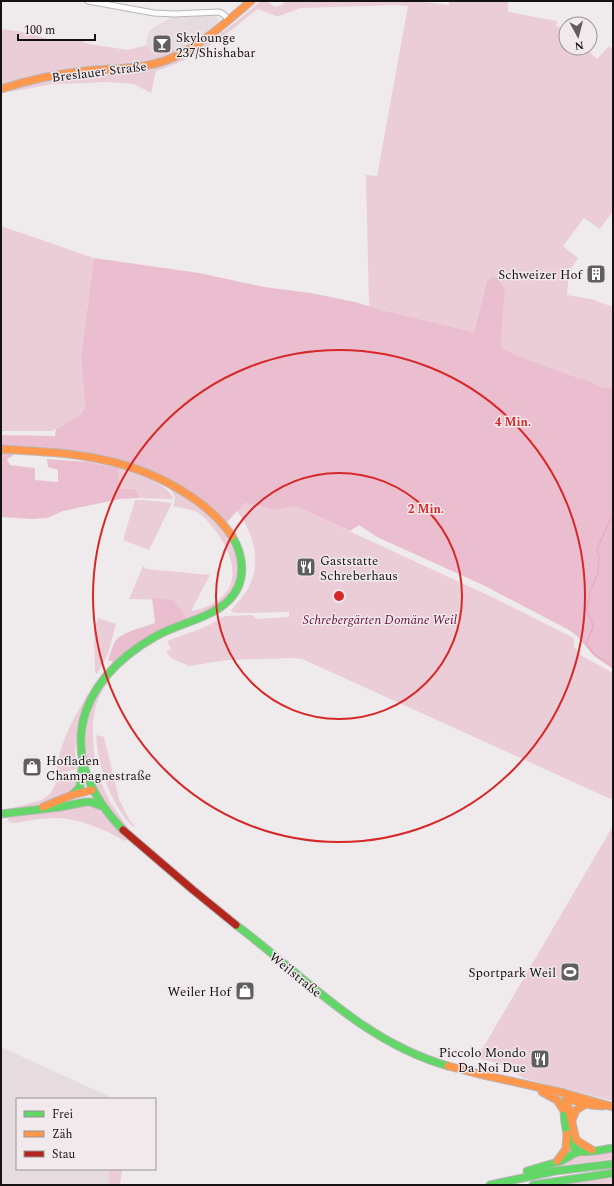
<svg xmlns="http://www.w3.org/2000/svg" width="614" height="1186" font-family="Spectral,serif">
  <style>
    .built { fill: #e6dcdf }
    .green { fill: #eacdd7 }
    .forest { fill: #ebbecf }
    .lines { fill: none; stroke-linecap: round; stroke-linejoin: round }
    .stream { stroke: #e5aec2; stroke-width: 1.5 }
    .street-casing { stroke: #b9b6b7; stroke-width: 7 }
    .fast-casing { stroke: #b9b6b7; stroke-width: 9 }
    .slow-casing { stroke: #b9b6b7; stroke-width: 9 }
    .jam-casing { stroke: #b9b6b7; stroke-width: 9 }
    .street { stroke: #fdfcfc; stroke-width: 5 }
    .fast { stroke: #63d668; stroke-width: 7 }
    .slow { stroke: #ff974d; stroke-width: 7 }
    .jam { stroke: #b3261e; stroke-width: 7 }
    .ring { fill: none; stroke: #d62828; stroke-width: 2 }
    .labels { text-anchor: middle; stroke-width: 3; stroke-linejoin: round; paint-order: stroke }
    .poi-label { font-size: 13px; fill: #141213; stroke: #f1e9ec; text-anchor: end }
    .street-label { font-size: 13px; fill: #141213; stroke: #f1e9ec }
    .park-label { font-size: 13px; font-style: italic; fill: #6a0f3c; stroke: #f1e9ec }
    .centre { fill: #d62828; stroke: #f1e9ec; stroke-width: 2 }
    .ring-label { font-size: 12px; text-anchor: middle; font-weight: bold; fill: #d62828; stroke: #f1e9ec; stroke-width: 3; stroke-linejoin: round; paint-order: stroke }
  </style>
  <rect width="100%" height="100%" fill="#efebed"/>
  <!-- built -->
  <g class="built">
    <path d="M214,14L219,19L218,24L201,38L183,49L154,55L147,45L146,41L149,31L154,27L169,19L168,16L184,17Z"/>
    <path d="M1,1047L115,1099H17V1169H109L108,1185H1Z"/>
  </g>
  <!-- green -->
  <g class="green">
    <path d="M261,1H268C273,9 281,8 286,1H417L449,5V1H508V12L557,21L556,26L566,29V48H586L597,59L609,46L613,50V211L600,229L584,218L563,246L578,258L569,272L567,295L591,299L613,307V388L602,387L587,379H581L518,356L501,347L505,289L495,277L487,281L474,332L382,310L369,306L366,175L377,176L408,6L397,5L301,8L279,16H276L258,9C224,36 199,58 156,71L151,93L134,84L111,82L52,84L10,92L9,91C34,83 60,78 86,75C108,74 132,75 153,69C196,57 228,28 261,1Z"/>
    <path d="M1,29L24,32L55,41L79,40L89,44L128,50L147,45L154,55L182,47L183,49L156,61L1,87Z"/>
    <path d="M1,226L94,258L81,356L85,408L80,415L52,431H1Z"/>
    <path d="M118,468C132,473 170,483 173,499L139,498L137,492L120,489Z"/>
    <path d="M169,485C199,503 247,537 237,577C235,588 227,598 218,604C209,611 198,615 188,619L174,600L129,599L143,566L147,569L210,575L191,611C200,610 209,606 217,601C244,582 231,550 214,529C210,524 203,515 197,512C190,509 181,508 173,506C177,498 174,493 168,487Z"/>
    <path d="M135,500H145L172,503L149,550L123,540Z"/>
    <path d="M246,503L277,510L295,506L494,598L574,638V647L582,656L613,673V800L302,659L293,658L227,660L189,666L171,658L166,652L171,649L167,641L203,628L225,616L252,615L257,619L289,617V612L237,613L232,612L231,610C238,602 246,594 250,584C262,559 252,532 237,511Z"/>
    <path d="M98,618L116,624L108,654L97,674H96L95,670L94,631Z"/>
    <path d="M108,677L110,679C89,707 92,729 95,762L93,765L90,767L89,763H88C81,730 89,705 108,677Z"/>
    <path d="M88,694L90,695C79,719 72,744 77,769L60,773L57,770V767C61,740 74,717 88,694Z"/>
    <path d="M96,735L104,737L119,799L129,819L136,828C131,826 126,819 123,815C106,791 98,763 96,735Z"/>
    <path d="M91,772L98,775L110,802L131,832C116,821 100,798 93,781C91,776 93,776 91,772Z"/>
    <path d="M78,776L79,783L74,790L40,805L8,810V809L42,800L51,793L57,781Z"/>
    <path d="M88,804L95,807L99,810L127,840L125,841C104,829 77,817 52,818C40,818 27,821 15,823H11L8,820L9,817L12,816L43,813Z"/>
    <path d="M613,826V1101L523,1078L506,1067L497,1063L477,1058Z"/>
    <path d="M613,1152V1159L563,1165L578,1155L589,1156Z"/>
    <path d="M109,1169H122L120,1185H108Z"/>
    <path d="M613,1178V1185H558Z"/>
  </g>
  <!-- forest -->
  <g class="forest">
    <path d="M94,258L199,273L264,287L311,293L355,302L382,310L474,332L487,281L493,277L497,278L505,289L501,347L518,356L581,379H586L602,387L613,388V669L594,656L577,636L569,630L483,585L377,537L359,525L350,531L295,506L277,510L246,503L237,511L226,523L142,467L122,460L93,454L1,446V435L55,436L56,429L80,415L85,408L81,356Z"/>
    <path d="M1,451L12,452L13,456L7,459L10,465L35,468V480L58,482V470L48,467L47,459L88,462L118,468L120,489H134L137,492L139,498L120,499L63,511L47,518L32,519L1,517Z"/>
    <path d="M152,598L174,600L188,619C161,631 136,642 114,662L108,660C110,654 112,647 115,642C120,632 145,627 155,623Z"/>
  </g>
  <g class="lines">
    <!-- stream -->
    <path class="stream" d="M613,518L610,520L597,549L599,557L598,573L590,592L587,611L592,621L593,628L586,643L593,653L613,667"/>
    <defs>
      <path id="street" d="M88,1L154,13L174,14L219,12L223,14L229,20"/>
      <g id="fast">
        <path d="M73,794L80,787L82,769"/>
        <path d="M1,814L60,807L85,802H91L101,806"/>
        <path d="M123,830C54,759 73,683 156,636C179,623 210,619 229,600C247,582 244,556 232,536"/>
        <path d="M236,925C304,976 363,1042 448,1066"/>
        <path d="M576,1097L566,1099C562,1111 565,1145 579,1151C586,1154 605,1149 613,1148"/>
        <path d="M527,1171L561,1161L575,1153L583,1151"/>
        <path d="M490,1185L555,1171L613,1164"/>
        <path d="M533,1185L613,1173"/>
      </g>
      <g id="slow">
        <path d="M1,89C28,80 56,74 85,71C114,68 144,70 172,58C202,45 226,22 251,1"/>
        <path d="M1,449C70,453 131,456 190,496C207,507 221,520 232,536"/>
        <path d="M43,807L72,795L92,790"/>
        <path d="M448,1066L479,1074L564,1093L613,1107"/>
        <path d="M542,1092L557,1100L563,1109"/>
        <path d="M566,1098L576,1140L592,1150"/>
        <path d="M568,1099L591,1105L603,1106"/>
        <path d="M572,1120L576,1110L586,1104"/>
        <path d="M557,1161L566,1149L567,1134"/>
      </g>
      <path id="jam" d="M123,830L193,890L236,925"/>
    </defs>
    <!-- street casing -->
    <use href="#street" class="street-casing"/>
    <!-- fast casing -->
    <use href="#fast" class="fast-casing"/>
    <!-- slow casing -->
    <use href="#slow" class="slow-casing"/>
    <!-- jam casing -->
    <use href="#jam" class="jam-casing"/>
    <!-- street -->
    <use href="#street" class="street"/>
    <!-- fast -->
    <use href="#fast" class="fast"/>
    <!-- slow -->
    <use href="#slow" class="slow"/>
    <!-- jam -->
    <use href="#jam" class="jam"/>
  </g>
  <!-- distance rings -->
  <g class="ring">
    <circle cx="339" cy="596" r="123"/>
    <circle cx="339" cy="596" r="246"/>
  </g>
  <!-- icons -->
  <defs>
    <symbol id="bar-square" viewBox="-11 -11 22 22"><rect x="-9" y="-9" width="18" height="18" rx="4" fill="#615e5f" stroke="#f1e9ec"/><path d="M-6-5H6L.8 .8V4.5H3.5V6h-7V4.5H-.8V.8Z" fill="#fff"/></symbol>
    <symbol id="building-square" viewBox="-11 -11 22 22"><rect x="-9" y="-9" width="18" height="18" rx="4" fill="#615e5f" stroke="#f1e9ec"/><path d="M-4-6H4V6H1V3H-1V6H-4ZM-2.5-4.3h1.7v1.8h-1.7ZM.8-4.3h1.7v1.8H.8ZM-2.5-1h1.7V.8h-1.7ZM.8-1h1.7V.8H.8Z" fill="#fff"/></symbol>
    <symbol id="restaurant-square" viewBox="-11 -11 22 22"><rect x="-9" y="-9" width="18" height="18" rx="4" fill="#615e5f" stroke="#f1e9ec"/><path d="M-5-6h1v4h1v-4h1v4h1v-4h1v5L-1.5 .5V6h-2V.5L-5-1ZM5-6V6H3V1.5H1.5Q1.5-4 5-6Z" fill="#fff"/></symbol>
    <symbol id="shop-square" viewBox="-11 -11 22 22"><rect x="-9" y="-9" width="18" height="18" rx="4" fill="#615e5f" stroke="#f1e9ec"/><path d="M-5-2.5h2.3a2.7 3.5 0 0 1 5.4 0H5L5.5 6h-11ZM-1.5-2.5h3a1.5 2.3 0 0 0-3 0Z" fill="#fff"/></symbol>
    <symbol id="stadium-square" viewBox="-11 -11 22 22"><rect x="-9" y="-9" width="18" height="18" rx="4" fill="#615e5f" stroke="#f1e9ec"/><path d="M0-5a6.5 5 0 1 0 0 10a6.5 5 0 1 0 0-10ZM-3.5-1.8h7v3.6h-7Z" fill="#fff"/></symbol>
  </defs>
  <g fill-rule="evenodd">
    <use href="#bar-square" x="151" y="33" width="22" height="22"/>
    <use href="#building-square" x="585" y="263" width="22" height="22"/>
    <use href="#restaurant-square" x="295" y="556" width="22" height="22"/>
    <use href="#shop-square" x="21" y="756" width="22" height="22"/>
    <use href="#stadium-square" x="559" y="961" width="22" height="22"/>
    <use href="#shop-square" x="234" y="980" width="22" height="22"/>
    <use href="#restaurant-square" x="529" y="1048" width="22" height="22"/>
  </g>
  <g class="labels">
    <!-- poi labels -->
    <g class="poi-label">
      <text x="176" y="42" text-anchor="start">Skylounge<tspan x="176" dy="15">237/Shishabar</tspan></text>
      <text x="582" y="279">Schweizer Hof</text>
      <text x="320" y="565" text-anchor="start">Gaststatte<tspan x="320" dy="15">Schreberhaus</tspan></text>
      <text x="46" y="765" text-anchor="start">Hofladen<tspan x="46" dy="15">Champagnestraße</tspan></text>
      <text x="556" y="977">Sportpark Weil</text>
      <text x="231" y="996">Weiler Hof</text>
      <text x="526" y="1057">Piccolo Mondo<tspan x="526" dy="15">Da Noi Due</tspan></text>
    </g>
    <!-- street labels -->
    <g class="street-label">
      <text transform="translate(99 71) rotate(-7)" y="5">Breslauer Straße</text>
      <text transform="translate(296 974) rotate(39)" y="5">Weilstraße</text>
    </g>
    <!-- park labels -->
    <g class="park-label">
      <text x="380" y="624">Schrebergärten Domäne Weil</text>
    </g>
  </g>
  <circle cx="339" cy="596" r="6" class="centre"/>
  <g class="ring-label">
    <text x="513" y="426">4 Min.</text>
    <text x="426" y="513">2 Min.</text>
  </g>
  <!-- border -->
  <rect width="614" height="1186" fill="none" stroke="#141213" stroke-width="4"/>
  <!-- legend -->
  <rect x="16" y="1098" width="140" height="72" fill="#f1e9ec" stroke="#999395"/>
  <rect x="24" y="1111" width="20" height="6" fill="#63d668" stroke="#999395"/>
  <text x="52" y="1118" font-size="12" fill="#141213">Frei</text>
  <rect x="24" y="1131" width="20" height="6" fill="#ff974d" stroke="#999395"/>
  <text x="52" y="1138" font-size="12" fill="#141213">Zäh</text>
  <rect x="24" y="1151" width="20" height="6" fill="#b3261e" stroke="#999395"/>
  <text x="52" y="1158" font-size="12" fill="#141213">Stau</text>
  <!-- north arrow -->
  <g transform="translate(578 36) rotate(173)"><circle r="19" fill="#f1e9ec" stroke="#999395"/>
  <path d="M0-3L7 15L0 10L-7 15Z" fill="#615e5f"/>
  <text y="-6" font-size="11" font-weight="bold" text-anchor="middle" fill="#141213">N</text>
  </g>
  <!-- scale -->
  <path d="M18 34v6h77v-6" fill="none" stroke="#141213" stroke-width="2"/>
  <text x="24" y="34" font-size="12" fill="#141213" stroke="#f1e9ec" stroke-width="3" paint-order="stroke">100 m</text>
</svg>
